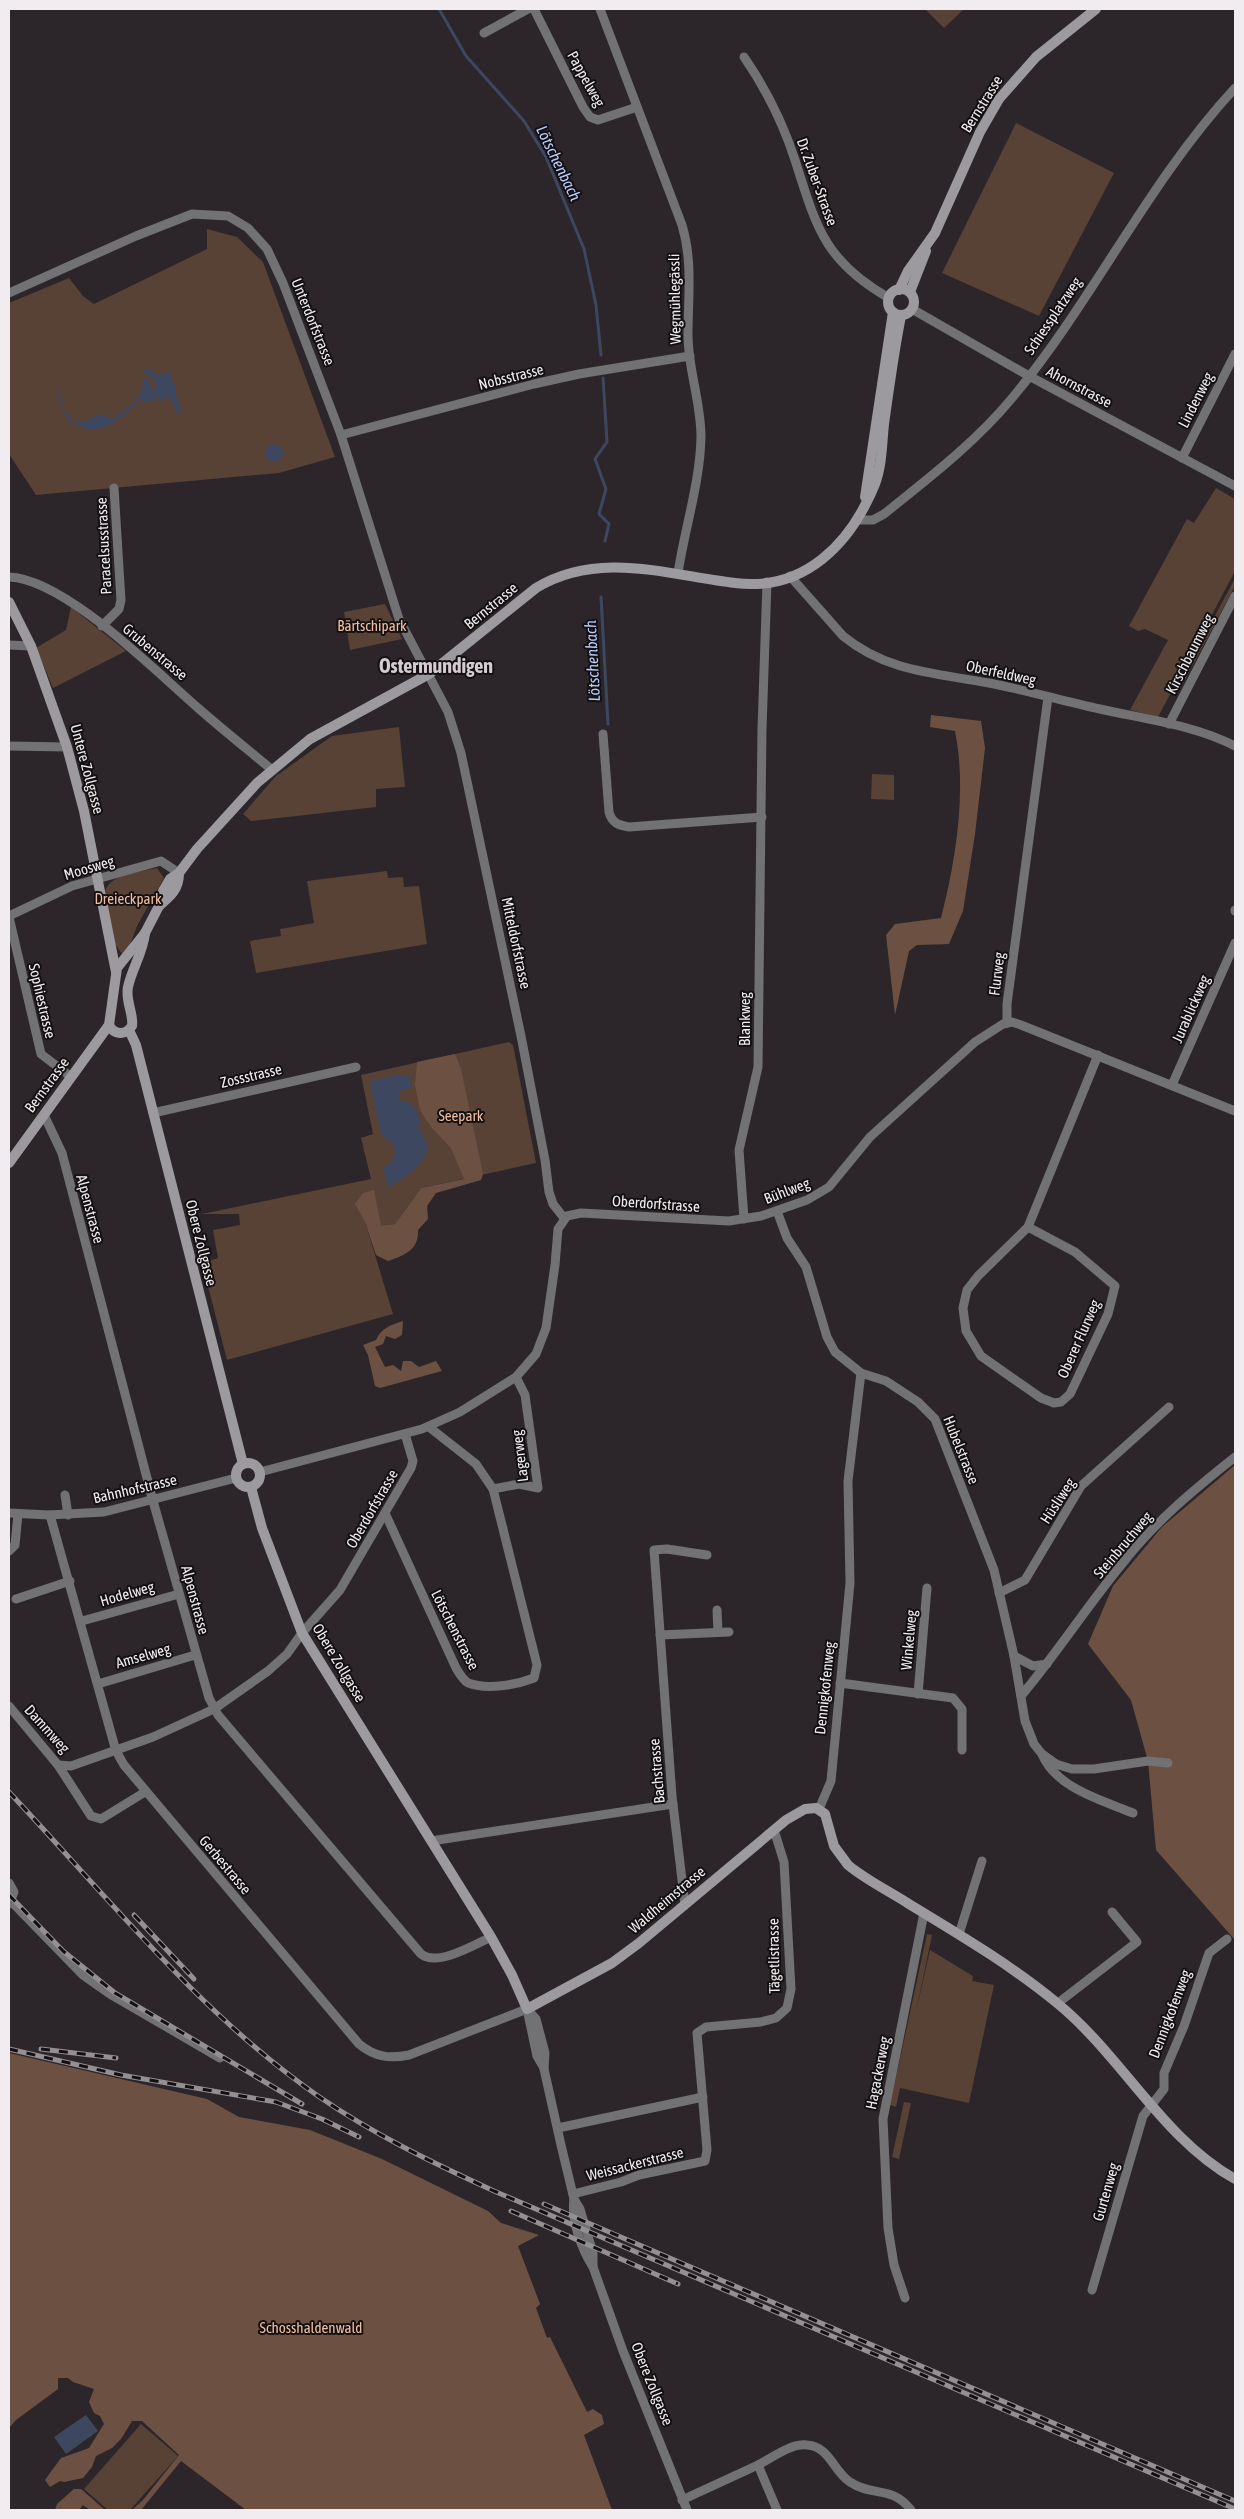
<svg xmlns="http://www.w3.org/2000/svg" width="1244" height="2519" font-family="'Asap Condensed',sans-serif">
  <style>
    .green { fill: #584135 }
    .forest { fill: #6c5143 }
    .water { fill: #3e4760 }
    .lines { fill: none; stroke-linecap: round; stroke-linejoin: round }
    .stream { stroke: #3e4760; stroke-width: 3 }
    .street { stroke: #727174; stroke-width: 9 }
    .secondary { stroke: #9c9a9f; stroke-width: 10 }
    .rail-casing { stroke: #948f92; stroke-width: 5 }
    .rail { stroke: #131012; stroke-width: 3; stroke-dasharray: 9; stroke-linecap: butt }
    .labels { text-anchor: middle; stroke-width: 4; stroke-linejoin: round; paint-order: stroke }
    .street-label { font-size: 15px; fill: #f1ecef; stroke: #131012 }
    .park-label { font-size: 15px; fill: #f4bea2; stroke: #131012 }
    .water-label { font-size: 16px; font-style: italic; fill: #bacdff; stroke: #131012 }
    .district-label { font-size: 20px; font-weight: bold; fill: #d4cbd1; stroke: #131012 }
  </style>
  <rect width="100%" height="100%" fill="#2c262a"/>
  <!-- green -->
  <g class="green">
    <path d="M925,9H964L944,28Z"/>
    <path d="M1016,123L1114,173L1039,316L942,273Z"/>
    <path d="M207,229L237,237L263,262L335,457L279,473L36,495L9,454V303L69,278L83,296L94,304L207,249Z"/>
    <path d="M1216,488L1235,499V571L1158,717L1130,710L1168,640L1145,629L1138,631L1129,626L1187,519L1194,523Z"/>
    <path d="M1234,580L1235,586L1179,691L1176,689Z"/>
    <path d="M385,604L402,639L350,650L344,612Z"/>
    <path d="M71,607L126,651L53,688L36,648L66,630Z"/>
    <path d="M399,727L405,787L376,789V807L251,821L243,814L276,776L332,736Z"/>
    <path d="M872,774L894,775V800L871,799Z"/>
    <path d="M157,868L164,878L137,926L128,950L122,954L115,944L105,894C106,874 141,872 157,868Z"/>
    <path d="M387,871L388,878L403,877L404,887L419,886L427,944L256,973L250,941L281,936L280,929L314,923L307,881Z"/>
    <path d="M509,1042L513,1045L536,1163L421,1188L395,1224L381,1227L365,1222L393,1314L227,1360L202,1263L218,1258L213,1230L240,1225L239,1214H202L371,1179L361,1138L373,1134L361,1075Z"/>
    <path d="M927,1934L932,1935L916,2012L930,1950L973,1976L972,1981L994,1985L969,2103L900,2088L896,2107L890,2105Z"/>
    <path d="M904,2102L911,2103L899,2159L892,2157Z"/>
    <path d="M141,2424L178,2456L130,2510H108L84,2489Z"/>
  </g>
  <!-- forest -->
  <g class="forest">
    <path d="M931,715L981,721L985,748L975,834L963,911L949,944L917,945L909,951L895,1015L886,935L895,924L941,918C956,859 967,791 955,731L930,727Z"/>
    <path d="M455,1054L461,1069L483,1174L481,1180L436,1193L427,1206L428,1219L418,1230C419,1250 405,1255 388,1261L376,1255L365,1222L355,1204L363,1193L374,1190L381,1226L395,1224L421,1188L464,1179L451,1148L432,1128L420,1110L415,1085L417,1062Z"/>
    <path d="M403,1321L402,1335L395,1339L386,1336L383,1344L375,1347L385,1367L393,1365L401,1371L403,1361H411L419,1367L436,1361L442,1371L380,1388L375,1386L368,1355L363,1345L376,1340C381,1328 391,1325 403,1321Z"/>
    <path d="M1235,1465V1940L1156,1850L1148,1761L1131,1700L1088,1644L1113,1586L1162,1527Z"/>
    <path d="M9,2053L207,2099L239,2117L310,2130L382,2159L488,2211L501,2223L539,2235L518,2246L540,2304L536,2308L547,2338L550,2337L587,2412L593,2409L602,2415L604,2424L584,2435L612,2510H246L181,2461L141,2510H132L143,2500L179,2455L142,2421H132L121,2439L112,2448L96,2456L92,2467L83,2478L64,2482L60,2481L50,2487L45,2480L61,2458L89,2448L104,2424L100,2416L94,2413L89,2402L94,2389L73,2382L68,2378H58V2389L16,2420L9,2428Z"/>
    <path d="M74,2489H81L105,2510H90L83,2505L79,2510H55L57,2504Z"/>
  </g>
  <!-- water -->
  <g class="water">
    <path d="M148,368L158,375L169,372L171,374V384H175L176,389L175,393L180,404L181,414H177L170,397L156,403L160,394L150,402H143L140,399C128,413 108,432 88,429C84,429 82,426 78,425C64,420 59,408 58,395L61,392V407L74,421H85L101,414L113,419C128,407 144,399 143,377L148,379L152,390L157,389L152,377L143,371Z"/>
    <circle cx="274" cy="453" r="9"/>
    <path d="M399,1075H408L411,1080V1087L400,1091V1101L409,1102L417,1111L421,1122L418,1128C443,1155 410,1174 388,1188L383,1168L391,1163L395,1152L393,1144L381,1134L370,1081Z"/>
    <path d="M86,2415L98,2431L66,2454L54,2437Z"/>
  </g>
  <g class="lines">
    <!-- stream -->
    <g class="stream">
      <path d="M439,9L466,56L524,121L546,157L584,249L596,305L601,355"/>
      <path d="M603,378L607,442L595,459L606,489L599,514L609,524L605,541"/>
      <path d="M601,597L608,724"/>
    </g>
    <!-- street -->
    <g class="street">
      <path d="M534,9L583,107L590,117L598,120L637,107"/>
      <path d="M600,9L682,225C693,262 688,297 688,335C688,369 701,402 701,437C700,483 685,527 678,573"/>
      <path d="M484,33L528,9"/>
      <path d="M744,57C766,89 783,123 795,160C816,226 824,261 889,298"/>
      <path d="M9,293L136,236L192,214L228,216L248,228L267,249L283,283L341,435L399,619L448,712L461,753L521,1036L545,1160L549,1192L553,1204L564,1218"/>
      <path d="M912,309L1029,376L1235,486"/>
      <path d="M341,435L534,384L579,374L690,356"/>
      <path d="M1182,458L1235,354"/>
      <path d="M857,520H873L884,514C929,478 976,442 1013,397C1094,299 1148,182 1235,88"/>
      <path d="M790,576L843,636C887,672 935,673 989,683C1026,690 1063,701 1100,709C1145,719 1194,725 1235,746"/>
      <path d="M9,577C65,579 155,671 198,708C222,729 247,749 271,769"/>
      <path d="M102,626L119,609L121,600L114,488"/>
      <path d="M9,645L31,646"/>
      <path d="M1169,724L1235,596"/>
      <path d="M603,734L609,812C612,823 618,825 629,827L762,817"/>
      <path d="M9,746L67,747"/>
      <path d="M1235,910V911"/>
      <path d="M9,916L72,886L161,861L179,873"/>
      <path d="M9,917L41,1054L71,1077"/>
      <path d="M1007,1023V1004L1048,697"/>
      <path d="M1172,1085L1235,943"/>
      <path d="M153,1113L356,1067"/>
      <path d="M44,1115L62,1153L153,1501L209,1698L218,1715L421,1954C437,1967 474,1945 491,1937"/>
      <path d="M777,1211L787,1238L806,1267L827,1337L835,1352L861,1373L886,1381L918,1402L935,1419L994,1570L1014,1656L1025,1721L1034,1744L1042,1754L1056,1764L1072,1769H1094L1148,1761L1168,1763"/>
      <path d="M744,1219L739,1150L758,1067L762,729L767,582"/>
      <path d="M1028,1227L978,1276L967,1290L963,1308L966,1331L981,1356L1041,1398L1054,1403L1061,1402L1070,1394L1108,1314L1115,1286L1075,1252L1028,1227L1098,1055"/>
      <path d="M429,1427L476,1464L493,1489L519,1484L538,1488L525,1395L516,1377"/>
      <path d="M260,1472L422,1429L460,1412L516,1377L536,1354L546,1328L555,1265L558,1229L567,1216L581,1213L729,1221L761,1216L807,1200L829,1187L870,1137L975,1042L1003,1024L1012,1022L1021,1025L1235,1111"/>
      <path d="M65,1495L68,1515"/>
      <path d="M9,1513L49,1515L104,1512L236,1478"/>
      <path d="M385,1513L456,1668C459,1673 463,1680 468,1683C487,1690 516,1685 534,1678L537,1665L493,1489"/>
      <path d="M50,1515L116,1751L124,1765L359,2044C375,2057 389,2059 409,2055L527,2009"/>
      <path d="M9,1551L15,1545L18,1514"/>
      <path d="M999,1593L1025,1580L1081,1486L1169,1407"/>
      <path d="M16,1599L70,1581"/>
      <path d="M717,1610L718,1632"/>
      <path d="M82,1621L179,1594"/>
      <path d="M660,1635L729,1632"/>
      <path d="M1014,1656L1033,1666L1047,1664"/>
      <path d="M840,1683L953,1698L962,1709V1750"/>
      <path d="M98,1684L195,1655"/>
      <path d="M918,1694L927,1588"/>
      <path d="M1021,1696C1058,1652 1089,1603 1126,1559C1157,1520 1196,1488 1235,1457"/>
      <path d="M9,1706L58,1765L91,1816L101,1819L145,1792"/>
      <path d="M1042,1754C1056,1788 1101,1800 1133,1813"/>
      <path d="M58,1765L71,1766L153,1737L214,1709L268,1671L287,1654L302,1633L340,1590L411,1468L413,1461L405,1434"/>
      <path d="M819,1809L831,1781L850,1583L848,1481L861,1373"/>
      <path d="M431,1841L673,1804"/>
      <path d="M9,1883L14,1892L9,1904"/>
      <path d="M11,1901L83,1975L110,1994L220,2058"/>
      <path d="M685,1905L672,1796L654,1550L667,1549L707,1555"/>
      <path d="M959,1934L982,1861"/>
      <path d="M1058,2003L1137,1942L1112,1912"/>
      <path d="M527,2009L536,2019L545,2053L544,2069L561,2145L574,2199L580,2209L593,2253V2266"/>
      <path d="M527,2009L537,2056L544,2068"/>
      <path d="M558,2128L703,2097"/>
      <path d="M573,2194L621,2182L639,2175L705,2161L707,2150L697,2033L706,2027L761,2022L776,2018L787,2008L791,1989L784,1862L774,1830"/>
      <path d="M574,2199C571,2221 581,2248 593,2267L623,2351L687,2510"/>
      <path d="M1092,2290L1143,2116L1164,2089V2073L1184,2026L1209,1953L1227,1939"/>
      <path d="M905,2298L894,2265L888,2228L883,2119L924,1913"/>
      <path d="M758,2465C772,2458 791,2443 807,2445C829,2446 834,2472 850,2482C872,2497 892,2485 911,2510"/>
      <path d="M682,2500L758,2465L777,2510"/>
    </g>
    <!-- secondary -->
    <g class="secondary">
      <circle cx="901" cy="302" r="13"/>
      <path d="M899,290L908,271L935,233L980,132L999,99L1036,57L1096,9"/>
      <path d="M910,292L926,251"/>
      <path d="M865,497L893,312"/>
      <path d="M9,602L31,646L67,747L84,811L116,972"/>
      <path d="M159,906C171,896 179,889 179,873"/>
      <path d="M109,1025C114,1035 125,1036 132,1026C134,1014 125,1001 128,987C132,968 143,953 145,933"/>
      <path d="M129,1030L136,1045L243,1464"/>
      <path d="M9,1163L109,1025L117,968L145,933L159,906L163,891L170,879L179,873L197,849L257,783L310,739L429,674L536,588C599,550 668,575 735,583C805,592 851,543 875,484C882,466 882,443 884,424C889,388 894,351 901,316"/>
      <circle cx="248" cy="1475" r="12"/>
      <path d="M251,1487L262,1528L302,1633L491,1937L512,1975L527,2009L612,1963L639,1943L786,1820L805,1809L816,1808L825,1814L834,1846L848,1865C866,1880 889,1891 909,1904C960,1935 1011,1965 1057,2003C1122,2056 1162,2138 1235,2179"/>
    </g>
    <defs>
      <g id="rail">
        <path d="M9,1792C106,1895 201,2015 318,2096C373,2134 433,2163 494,2191L1235,2509"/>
        <path d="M9,1895L63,1951L115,1993L302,2104"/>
        <path d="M134,1915L194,1979"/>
        <path d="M9,2049L121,2075L276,2102L322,2119L359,2137"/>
        <path d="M41,2049L116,2058"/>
        <path d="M544,2204L1235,2501"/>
        <path d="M511,2211L678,2284"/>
      </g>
    </defs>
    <!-- rail casing -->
    <use href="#rail" class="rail-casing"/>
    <!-- rail -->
    <use href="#rail" class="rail"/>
  </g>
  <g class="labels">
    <!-- street labels -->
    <g class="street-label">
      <text transform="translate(586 79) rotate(61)" y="5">Pappelweg</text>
      <text transform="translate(982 104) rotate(-58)" y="5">Bernstrasse</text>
      <text transform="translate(817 182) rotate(70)" y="5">Dr. Zuber-Strasse</text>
      <text transform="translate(675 299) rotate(-91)" y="5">Wegmühlegässli</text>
      <text transform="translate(1053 316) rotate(-56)" y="5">Schiessplatzweg</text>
      <text transform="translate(313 322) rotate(68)" y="5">Unterdorfstrasse</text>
      <text transform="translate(511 377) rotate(-14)" y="5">Nobsstrasse</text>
      <text transform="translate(1079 387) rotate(28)" y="5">Ahornstrasse</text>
      <text transform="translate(1196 400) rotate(-63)" y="5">Lindenweg</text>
      <text transform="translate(104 546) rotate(-93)" y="5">Paracelsusstrasse</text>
      <text transform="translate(491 606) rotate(-39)" y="5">Bernstrasse</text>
      <text transform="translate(155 652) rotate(40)" y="5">Grubenstrasse</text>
      <text transform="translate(1190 654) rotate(-63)" y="5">Kirschbaumweg</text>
      <text transform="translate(1001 673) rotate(12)" y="5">Oberfeldweg</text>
      <text transform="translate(87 769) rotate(75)" y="5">Untere Zollgasse</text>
      <text transform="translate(89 868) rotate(-17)" y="5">Moosweg</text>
      <text transform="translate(516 943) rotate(78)" y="5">Mitteldorfstrasse</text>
      <text transform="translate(997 974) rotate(-83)" y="5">Flurweg</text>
      <text transform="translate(42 1001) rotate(77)" y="5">Sophiestrasse</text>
      <text transform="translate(1191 1009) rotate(-66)" y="5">Jurablickweg</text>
      <text transform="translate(745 1019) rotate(-90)" y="5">Blankweg</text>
      <text transform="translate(251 1076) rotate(-13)" y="5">Zossstrasse</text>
      <text transform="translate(47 1085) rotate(-54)" y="5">Bernstrasse</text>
      <text transform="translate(787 1191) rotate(-21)" y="5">Bühlweg</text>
      <text transform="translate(656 1204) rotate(4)" y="5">Oberdorfstrasse</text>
      <text transform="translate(90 1209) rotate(75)" y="5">Alpenstrasse</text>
      <text transform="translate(201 1243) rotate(76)" y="5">Obere Zollgasse</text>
      <text transform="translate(1079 1339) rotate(-66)" y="5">Oberer Flurweg</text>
      <text transform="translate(961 1450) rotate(68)" y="5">Hubelstrasse</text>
      <text transform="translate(520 1456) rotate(-97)" y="5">Lagerweg</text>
      <text transform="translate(135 1489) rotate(-13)" y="5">Bahnhofstrasse</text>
      <text transform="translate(1058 1501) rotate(-57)" y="5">Hüsliweg</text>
      <text transform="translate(372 1509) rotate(-60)" y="5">Oberdorfstrasse</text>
      <text transform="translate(1123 1545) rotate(-50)" y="5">Steinbruchweg</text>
      <text transform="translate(127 1594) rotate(-16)" y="5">Hodelweg</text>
      <text transform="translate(195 1600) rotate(75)" y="5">Alpenstrasse</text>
      <text transform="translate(455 1630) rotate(63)" y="5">Lötschenstrasse</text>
      <text transform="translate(909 1640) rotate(-85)" y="5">Winkelweg</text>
      <text transform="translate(143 1656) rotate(-16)" y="5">Amselweg</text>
      <text transform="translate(339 1663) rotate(59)" y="5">Obere Zollgasse</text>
      <text transform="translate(825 1688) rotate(-84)" y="5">Dennigkofenweg</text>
      <text transform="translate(47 1729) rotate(48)" y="5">Dammweg</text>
      <text transform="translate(657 1771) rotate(-95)" y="5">Bachstrasse</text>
      <text transform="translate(225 1865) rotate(50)" y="5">Gerbestrasse</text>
      <text transform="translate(667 1900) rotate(-40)" y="5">Waldheimstrasse</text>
      <text transform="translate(774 1956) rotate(-91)" y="5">Tägetlistrasse</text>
      <text transform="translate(1170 2014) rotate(-69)" y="5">Dennigkofenweg</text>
      <text transform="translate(878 2073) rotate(-79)" y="5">Hagackerweg</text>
      <text transform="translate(635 2164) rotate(-14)" y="5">Weissackerstrasse</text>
      <text transform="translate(1106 2192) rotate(-74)" y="5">Gurtenweg</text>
      <text transform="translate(652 2384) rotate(68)" y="5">Obere Zollgasse</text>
    </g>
    <!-- park labels -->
    <g class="park-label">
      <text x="372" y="631">Bärtschipark</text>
      <text x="128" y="904">Dreieckpark</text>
      <text x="461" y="1121">Seepark</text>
      <text x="311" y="2333">Schosshaldenwald</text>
    </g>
    <!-- water labels -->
    <g class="water-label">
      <text transform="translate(559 163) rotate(64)" y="6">Lötschenbach</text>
      <text transform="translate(592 661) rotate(-93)" y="6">Lötschenbach</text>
    </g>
    <!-- district labels -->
    <g class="district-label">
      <text x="436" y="673">Ostermundigen</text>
    </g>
  </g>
  <!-- border -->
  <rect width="1244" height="2519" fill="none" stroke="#f1ecef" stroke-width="20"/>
</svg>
